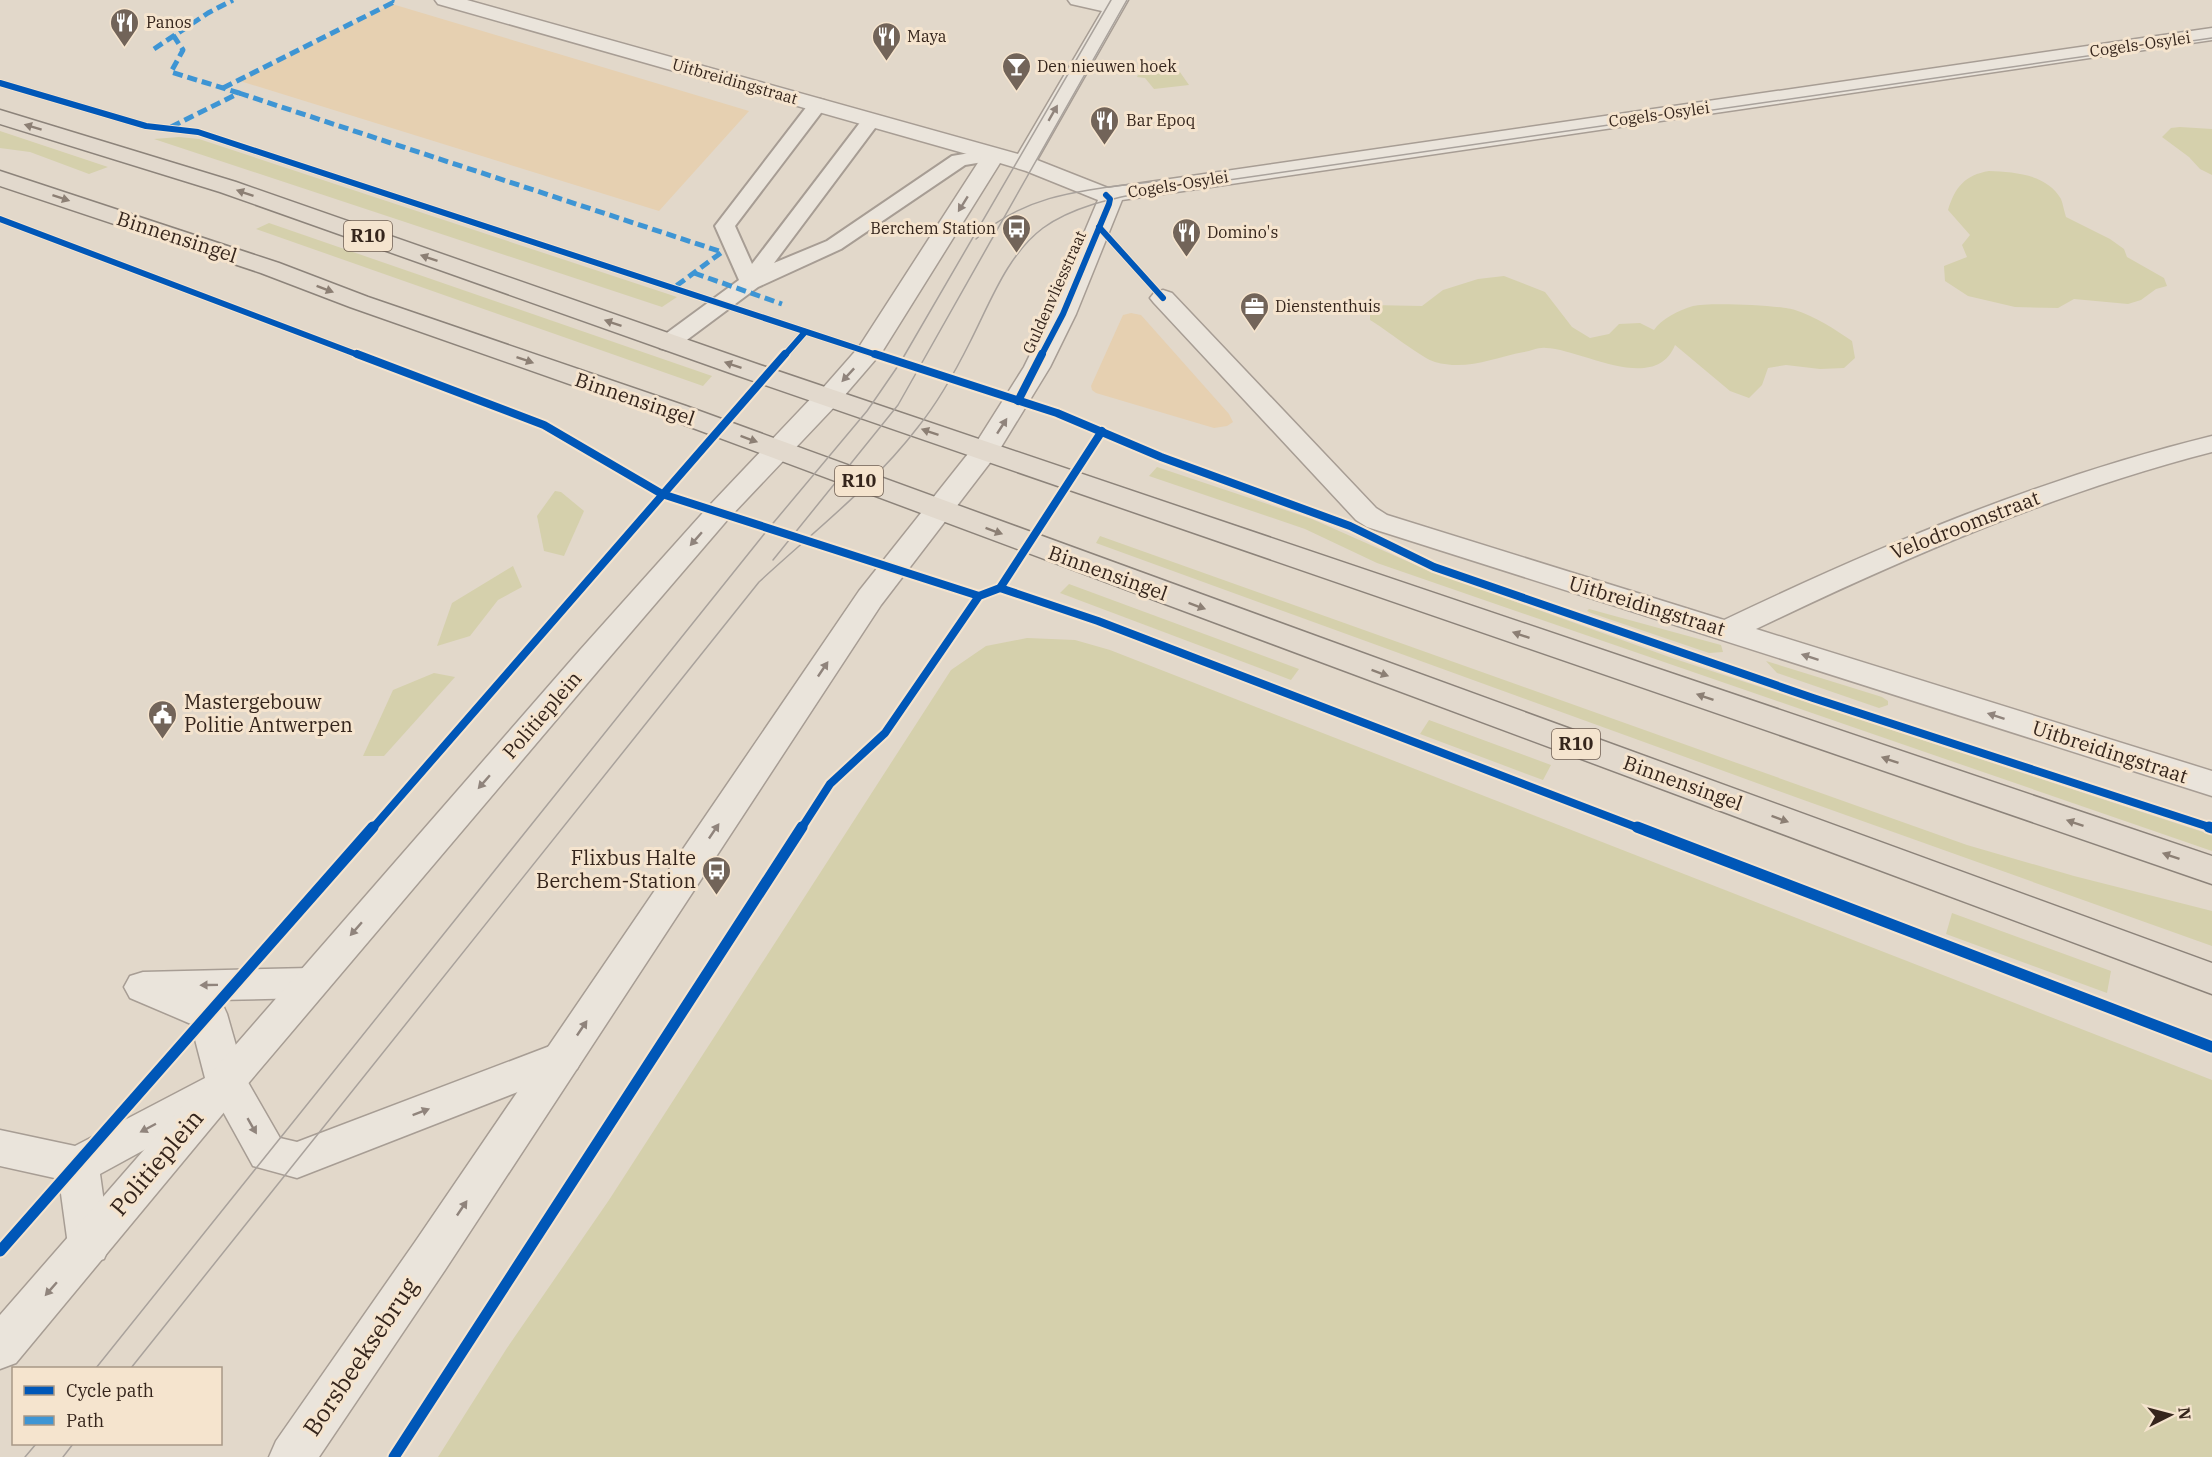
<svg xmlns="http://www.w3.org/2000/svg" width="2212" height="1457" font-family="'IBM Plex Serif',serif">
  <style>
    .green { fill: #d5d0ac }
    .sand { fill: #e6d0b1 }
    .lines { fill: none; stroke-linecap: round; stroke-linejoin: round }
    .service-casing { stroke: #a79d94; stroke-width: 4 }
    .minor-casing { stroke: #a79d94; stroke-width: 3 }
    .tertiary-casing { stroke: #a79d94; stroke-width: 3 }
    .primary-casing { stroke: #8c837a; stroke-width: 3 }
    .service { fill: #eae4db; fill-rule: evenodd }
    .minor { fill: #eae4db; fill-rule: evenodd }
    .tertiary { fill: #eae4db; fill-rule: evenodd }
    .primary { fill: #e2d9cd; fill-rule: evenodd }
    .tram { stroke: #a9a29c; stroke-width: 1.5 }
    .quiet { stroke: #3e95d4; stroke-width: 5; stroke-dasharray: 10 5; stroke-linecap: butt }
    .cycleway-far2-casing { stroke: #f5e4ce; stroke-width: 8 }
    .cycleway-far1-casing { stroke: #f5e4ce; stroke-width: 12 }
    .cycleway-casing { stroke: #f5e4ce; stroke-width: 15 }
    .cycleway-far2 { stroke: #0057b8; stroke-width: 6 }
    .cycleway-far1 { stroke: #0057b8; stroke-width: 8 }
    .cycleway { stroke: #0057b8; stroke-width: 11 }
    .oneway { fill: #90847c }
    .oneway2 { fill: #8c7f74 }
    .labels { text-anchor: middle; stroke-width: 6; stroke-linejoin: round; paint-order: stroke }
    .far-poi-label { font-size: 16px; fill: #35251c; stroke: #f5e4ce; text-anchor: start }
    .far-street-label { font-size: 16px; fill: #35251c; stroke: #f5e4ce }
    .shield { fill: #f5e4ce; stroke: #6f5e51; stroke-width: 1.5 }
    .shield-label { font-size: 18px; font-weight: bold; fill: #35251c }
    .street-label { font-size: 20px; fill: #35251c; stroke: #f5e4ce }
    .poi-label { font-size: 20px; fill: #35251c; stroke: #f5e4ce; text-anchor: start }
    .near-street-label { font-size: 24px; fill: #35251c; stroke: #f5e4ce }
  </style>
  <rect width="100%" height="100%" fill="#e2d8ca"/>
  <!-- green -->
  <g class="green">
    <path d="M1144,62L1175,65L1189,85L1154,89L1145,78L1137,77Z"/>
    <path d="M2180,127L2212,129V175L2200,169L2189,157L2162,137L2171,128Z"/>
    <path d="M0,131L108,167L89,174L30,152L0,148Z"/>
    <path d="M179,137L199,139L677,297L662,307L154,139Z"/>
    <path d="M1989,171C2014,172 2047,174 2061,199C2063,204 2064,211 2066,217L2110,239L2124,249L2127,257L2164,278L2167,286L2156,289L2141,300L2128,304L2074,299L2058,308L2015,307L1968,296L1945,281L1944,266L1967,257L1962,245L1970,235L1948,210C1955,187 1965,175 1989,171Z"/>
    <path d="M269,223L712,376L703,386L256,229Z"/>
    <path d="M1504,276L1545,292L1572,327L1590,338L1609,334L1619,324L1640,323L1654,330C1661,319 1679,310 1693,306C1707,302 1781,305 1795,310C1816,317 1833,328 1852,341L1855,358L1844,368L1820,369L1786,365L1768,368L1762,385L1749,398L1730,391L1675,345C1655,395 1581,349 1546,348C1539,347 1531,351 1524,352C1492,358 1467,371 1435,362C1423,359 1384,328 1370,320V305L1422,306L1443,290L1478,279Z"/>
    <path d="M1157,467L1312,519L1427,570L1672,658L2212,835V851L1377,563L1305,529L1149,476Z"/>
    <path d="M555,491L561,492L584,511L564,556L544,551L537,516Z"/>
    <path d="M1100,536L1967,845L2074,876L2212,911V946L1812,803L1096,543Z"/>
    <path d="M513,566L522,587L498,600L470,636L437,646L452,603Z"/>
    <path d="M1069,584L1299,669L1291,680L1060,593Z"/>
    <path d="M1589,609L1721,645L1723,652L1709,653L1591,613L1587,611Z"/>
    <path d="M1027,638L1075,640L1110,650L2212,1080V1457H438L507,1348L609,1200L951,670L986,646Z"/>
    <path d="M1766,661L1882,697L1888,701V705L1879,708L1777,673Z"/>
    <path d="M434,673L455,677L384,756H363L393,690Z"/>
    <path d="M1429,720L1551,765L1543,780L1420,734Z"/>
    <path d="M1952,913L2111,971L2107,993L1946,934Z"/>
  </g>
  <!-- sand -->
  <g class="sand">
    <path d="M392,4L749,111L659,211L240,81Z"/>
    <path d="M1131,313L1141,315L1229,414L1233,422L1227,426L1214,428L1096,393L1092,390L1091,386L1123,315Z"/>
  </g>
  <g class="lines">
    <defs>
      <path id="service" d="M818,99L825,101L827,105L735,226L752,264L865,116H879L881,120L774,263L827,241L952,156L994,149L1001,151L1004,155L1001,159L965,165L841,249L758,287L676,348L668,350L660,348L657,343L660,338L739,280L715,226L811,101Z"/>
      <g id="minor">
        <path d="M435,0H467L1018,154L1102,11L1071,4L1068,0H1128L1037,160L1108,188L2212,28V40L1122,200L1076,314L1050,367L995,457L985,459L975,457L971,451L1024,367L1050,314L1098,200L1026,171L1000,163L882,352L838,403L828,405L818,403L815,397L859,347L981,158L438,4Z"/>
        <path d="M1163,290L1172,293L1376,508L1387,515L1724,620C1884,544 2041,478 2212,436V452C2053,493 1904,558 1756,629L2212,771V796L1367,527L1356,520L1154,303L1150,298L1154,293Z"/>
        <path d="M310,968L323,972L329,983L323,994L310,998L216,1000L222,1003L227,1014L245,1077L280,1138L297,1142L563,1041L577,1045L583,1057L577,1069L297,1178L253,1166L221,1108L100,1174L110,1245L104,1259L89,1264L74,1259L68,1245L59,1179L0,1166V1130L75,1146L205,1078L191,1024L130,998L124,987L130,976L143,972Z"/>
      </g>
      <g id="tertiary">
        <path d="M828,389L838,391L841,397L838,403L729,518L602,666L240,1093L16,1363L0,1369V1315L580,650L709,506L818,391Z"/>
        <path d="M985,443L995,445L999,451L881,605L445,1270L319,1457H269L276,1441L415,1242L859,591L975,445Z"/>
      </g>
      <g id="primary">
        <path d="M0,110L236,182L754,363L2212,856V884L736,375L220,192L0,124Z"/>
        <path d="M0,171L279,263L368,297L686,406L2212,963V994L666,418L350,307L261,273L0,186Z"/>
      </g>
    </defs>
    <!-- service casing -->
    <use href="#service" class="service-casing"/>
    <!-- minor casing -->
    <use href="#minor" class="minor-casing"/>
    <!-- tertiary casing -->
    <use href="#tertiary" class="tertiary-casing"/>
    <!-- primary casing -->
    <use href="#primary" class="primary-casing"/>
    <!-- service -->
    <use href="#service" class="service"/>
    <!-- minor -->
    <use href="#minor" class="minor"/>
    <!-- tertiary -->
    <use href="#tertiary" class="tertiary"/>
    <!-- primary -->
    <use href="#primary" class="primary"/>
    <!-- tram -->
    <g class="tram">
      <path d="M976,239C1028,191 1091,190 1158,181"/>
      <path d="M773,560L898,405L1127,0"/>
      <path d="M96,1368L769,528L867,411L900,363L1111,0"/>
      <path d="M131,1368L759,582C813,532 873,486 918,427C939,401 955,372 970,342C990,303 1007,255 1043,228C1072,207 1110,199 1145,192L2212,38"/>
      <path d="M25,1457L36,1444"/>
      <path d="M63,1457L73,1444"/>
    </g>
    <!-- quiet -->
    <g class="quiet">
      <path d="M154,49L208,13L233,0"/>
      <path d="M223,88L396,1L392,0"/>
      <path d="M239,93L722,252L672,289"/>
      <path d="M171,127L239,93L171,72L183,50L173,35"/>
      <path d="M694,273L782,304"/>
    </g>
    <defs>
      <g id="cycleway-far2">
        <path d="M0,83L146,126L198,132L880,356"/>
        <path d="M0,219L361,356"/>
        <path d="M1099,227L1163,298"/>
        <path d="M784,356L805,332"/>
        <path d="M1041,356L1063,314L1109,204L1110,199L1106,195"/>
      </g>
      <g id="cycleway-far1">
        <path d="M357,354L544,425L662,494L979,596"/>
        <path d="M875,354L1057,413L1161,457L1350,526L1434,567L1813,698L2212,828"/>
        <path d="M1018,401L1042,354"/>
        <path d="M1000,588L1098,621L1641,829"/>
        <path d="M372,829L785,354"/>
        <path d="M801,829L830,784L885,733L979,596L1000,588L1102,431"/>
      </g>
      <g id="cycleway">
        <path d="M1637,827L2212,1047"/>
        <path d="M2209,827L2212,828"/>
        <path d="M0,1251L373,827"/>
        <path d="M394,1457L802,827"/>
      </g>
    </defs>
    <!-- cycleway-far2 casing -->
    <use href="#cycleway-far2" class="cycleway-far2-casing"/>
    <!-- cycleway-far1 casing -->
    <use href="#cycleway-far1" class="cycleway-far1-casing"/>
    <!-- cycleway casing -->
    <use href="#cycleway" class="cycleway-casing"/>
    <!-- cycleway-far2 -->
    <use href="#cycleway-far2" class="cycleway-far2"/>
    <!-- cycleway-far1 -->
    <use href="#cycleway-far1" class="cycleway-far1"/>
    <!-- cycleway -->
    <use href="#cycleway" class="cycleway"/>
  </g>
  <!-- one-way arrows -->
  <defs><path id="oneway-solid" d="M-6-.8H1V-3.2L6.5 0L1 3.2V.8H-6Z" transform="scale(1.5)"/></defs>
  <g class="oneway">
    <use href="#oneway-solid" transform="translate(1053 113) rotate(-60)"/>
    <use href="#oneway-solid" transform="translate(963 204) rotate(122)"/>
    <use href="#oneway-solid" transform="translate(848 375) rotate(133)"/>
    <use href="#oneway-solid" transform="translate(1002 426) rotate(-57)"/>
    <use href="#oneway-solid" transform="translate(696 539) rotate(131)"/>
    <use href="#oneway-solid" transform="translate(1810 657) rotate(-162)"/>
    <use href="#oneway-solid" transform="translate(823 669) rotate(-56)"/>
    <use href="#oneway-solid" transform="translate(1996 716) rotate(-162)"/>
    <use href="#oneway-solid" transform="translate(484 782) rotate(131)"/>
    <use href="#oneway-solid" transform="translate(714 831) rotate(-56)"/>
    <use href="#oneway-solid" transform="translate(356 929) rotate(131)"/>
    <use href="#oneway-solid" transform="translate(209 985) rotate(179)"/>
    <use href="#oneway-solid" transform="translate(582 1028) rotate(-56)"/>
    <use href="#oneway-solid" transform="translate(421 1112) rotate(-21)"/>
    <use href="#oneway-solid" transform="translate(252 1126) rotate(60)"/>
    <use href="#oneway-solid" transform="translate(148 1128) rotate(152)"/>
    <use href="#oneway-solid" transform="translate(462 1208) rotate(-56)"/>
    <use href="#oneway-solid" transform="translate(51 1289) rotate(131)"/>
  </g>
  <g class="oneway2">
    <use href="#oneway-solid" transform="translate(33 127) rotate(-163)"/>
    <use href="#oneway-solid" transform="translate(245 193) rotate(-161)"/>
    <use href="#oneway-solid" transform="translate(61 198) rotate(18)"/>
    <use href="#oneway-solid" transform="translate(429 258) rotate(-161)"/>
    <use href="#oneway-solid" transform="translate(325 289) rotate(21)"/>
    <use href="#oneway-solid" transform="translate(613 323) rotate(-161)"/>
    <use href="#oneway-solid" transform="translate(525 360) rotate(19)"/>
    <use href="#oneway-solid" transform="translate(733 365) rotate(-161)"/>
    <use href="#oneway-solid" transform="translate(930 432) rotate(-161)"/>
    <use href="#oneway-solid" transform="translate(749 439) rotate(20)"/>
    <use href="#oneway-solid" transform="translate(994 531) rotate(20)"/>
    <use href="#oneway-solid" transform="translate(1197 606) rotate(20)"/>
    <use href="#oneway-solid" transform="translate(1521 635) rotate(-161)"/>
    <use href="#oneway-solid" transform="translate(1380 673) rotate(20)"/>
    <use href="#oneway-solid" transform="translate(1705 697) rotate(-161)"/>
    <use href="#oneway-solid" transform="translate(1890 760) rotate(-161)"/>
    <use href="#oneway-solid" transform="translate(1780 819) rotate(20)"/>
    <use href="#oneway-solid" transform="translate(2075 823) rotate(-161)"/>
    <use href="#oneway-solid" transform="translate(2171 856) rotate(-161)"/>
  </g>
  <!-- icons -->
  <defs>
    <symbol id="restaurant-pin" viewBox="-11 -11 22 30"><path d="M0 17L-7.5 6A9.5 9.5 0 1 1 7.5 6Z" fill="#726459" stroke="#f5e4ce"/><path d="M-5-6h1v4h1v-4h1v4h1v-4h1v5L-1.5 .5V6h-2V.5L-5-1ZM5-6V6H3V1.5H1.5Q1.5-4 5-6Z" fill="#fff"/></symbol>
    <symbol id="bar-pin" viewBox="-11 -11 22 30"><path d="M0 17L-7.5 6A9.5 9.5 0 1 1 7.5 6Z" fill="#726459" stroke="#f5e4ce"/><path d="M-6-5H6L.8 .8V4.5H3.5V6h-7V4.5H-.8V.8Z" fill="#fff"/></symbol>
    <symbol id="bus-pin" viewBox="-11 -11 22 30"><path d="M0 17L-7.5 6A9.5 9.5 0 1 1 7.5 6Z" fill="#726459" stroke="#f5e4ce"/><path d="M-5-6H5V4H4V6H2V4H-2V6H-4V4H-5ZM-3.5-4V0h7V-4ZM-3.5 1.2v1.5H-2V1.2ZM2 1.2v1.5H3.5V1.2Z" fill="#fff"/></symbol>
    <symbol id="office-pin" viewBox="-11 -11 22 30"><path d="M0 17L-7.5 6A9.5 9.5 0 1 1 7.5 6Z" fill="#726459" stroke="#f5e4ce"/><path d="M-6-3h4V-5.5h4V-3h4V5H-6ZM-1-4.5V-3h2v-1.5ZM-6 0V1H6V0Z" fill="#fff"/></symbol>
    <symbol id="civic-pin" viewBox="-11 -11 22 30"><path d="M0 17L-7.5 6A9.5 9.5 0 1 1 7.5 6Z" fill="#726459" stroke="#f5e4ce"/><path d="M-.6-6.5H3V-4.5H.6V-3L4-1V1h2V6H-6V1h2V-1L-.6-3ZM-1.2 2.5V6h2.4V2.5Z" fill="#fff"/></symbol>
  </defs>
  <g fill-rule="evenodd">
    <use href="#restaurant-pin" x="108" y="6" width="33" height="45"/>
    <use href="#restaurant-pin" x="870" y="20" width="33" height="45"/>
    <use href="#bar-pin" x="1000" y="50" width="33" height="45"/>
    <use href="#restaurant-pin" x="1088" y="104" width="33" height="45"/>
    <use href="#bus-pin" x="1000" y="212" width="33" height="45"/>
    <use href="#restaurant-pin" x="1170" y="216" width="33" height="45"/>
    <use href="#office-pin" x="1238" y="290" width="33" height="45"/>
    <use href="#civic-pin" x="146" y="698" width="33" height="45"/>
    <use href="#bus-pin" x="700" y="854" width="33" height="45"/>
  </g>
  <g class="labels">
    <!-- far-poi labels -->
    <g class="far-poi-label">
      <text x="146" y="28">Panos</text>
      <text x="907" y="42">Maya</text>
      <text x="1037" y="72">Den nieuwen hoek</text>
      <text x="1126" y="126">Bar Epoq</text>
      <text x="996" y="234" text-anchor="end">Berchem Station</text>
      <text x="1207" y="238">Domino's</text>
      <text x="1275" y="312">Dienstenthuis</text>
    </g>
    <!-- far-street labels -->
    <g class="far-street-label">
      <text transform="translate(2140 44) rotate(-8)" y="6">Cogels-Osylei</text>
      <text transform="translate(735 81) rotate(16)" y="6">Uitbreidingstraat</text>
      <text transform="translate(1659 114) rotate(-8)" y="6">Cogels-Osylei</text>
      <text transform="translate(1178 184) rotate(-9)" y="6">Cogels-Osylei</text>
      <text transform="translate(1054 292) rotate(-66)" y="6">Guldenvliesstraat</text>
    </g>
    <!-- shield labels -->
    <g class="shield">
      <rect x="344" y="221" width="48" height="30" rx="4.5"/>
      <rect x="835" y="466" width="48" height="30" rx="4.5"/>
      <rect x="1552" y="729" width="48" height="30" rx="4.5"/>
    </g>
    <g class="shield-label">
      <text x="368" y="242">R10</text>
      <text x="859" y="487">R10</text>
      <text x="1576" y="750">R10</text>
    </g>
    <!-- street labels -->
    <g class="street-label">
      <text transform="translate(177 237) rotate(18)" y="7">Binnensingel</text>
      <text transform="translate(635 399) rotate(19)" y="7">Binnensingel</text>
      <text transform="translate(1965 525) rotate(-21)" y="7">Velodroomstraat</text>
      <text transform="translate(1108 573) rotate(20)" y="7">Binnensingel</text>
      <text transform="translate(1647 606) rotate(17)" y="7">Uitbreidingstraat</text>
      <text transform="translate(542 715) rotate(-49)" y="7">Politieplein</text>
      <text transform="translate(2110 752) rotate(18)" y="7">Uitbreidingstraat</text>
      <text transform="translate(1683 783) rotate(20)" y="7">Binnensingel</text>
    </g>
    <!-- poi labels -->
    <g class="poi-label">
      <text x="184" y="709">Mastergebouw<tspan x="184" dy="23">Politie Antwerpen</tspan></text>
      <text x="696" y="865" text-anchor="end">Flixbus Halte<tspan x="696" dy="23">Berchem-Station</tspan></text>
    </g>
    <!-- near-street labels -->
    <g class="near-street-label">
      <text transform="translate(157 1163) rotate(-50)" y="8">Politieplein</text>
      <text transform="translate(361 1357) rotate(-56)" y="8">Borsbeeksebrug</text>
    </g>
  </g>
  <!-- legend -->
  <rect x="12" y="1367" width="210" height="78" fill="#f5e4ce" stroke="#a89887" stroke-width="1.5"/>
  <rect x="24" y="1386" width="30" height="9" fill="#0057b8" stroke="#a89887" stroke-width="1.5"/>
  <text x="66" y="1397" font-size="18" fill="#35251c">Cycle path</text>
  <rect x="24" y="1416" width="30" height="9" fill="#3e95d4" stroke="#a89887" stroke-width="1.5"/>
  <text x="66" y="1427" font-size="18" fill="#35251c">Path</text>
  <!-- north arrow -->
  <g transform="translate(2170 1415) rotate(84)" stroke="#f5e4ce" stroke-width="4.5" paint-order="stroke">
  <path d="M0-4.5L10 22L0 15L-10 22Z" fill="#35251c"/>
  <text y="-9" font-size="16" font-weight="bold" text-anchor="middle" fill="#35251c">N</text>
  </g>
</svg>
